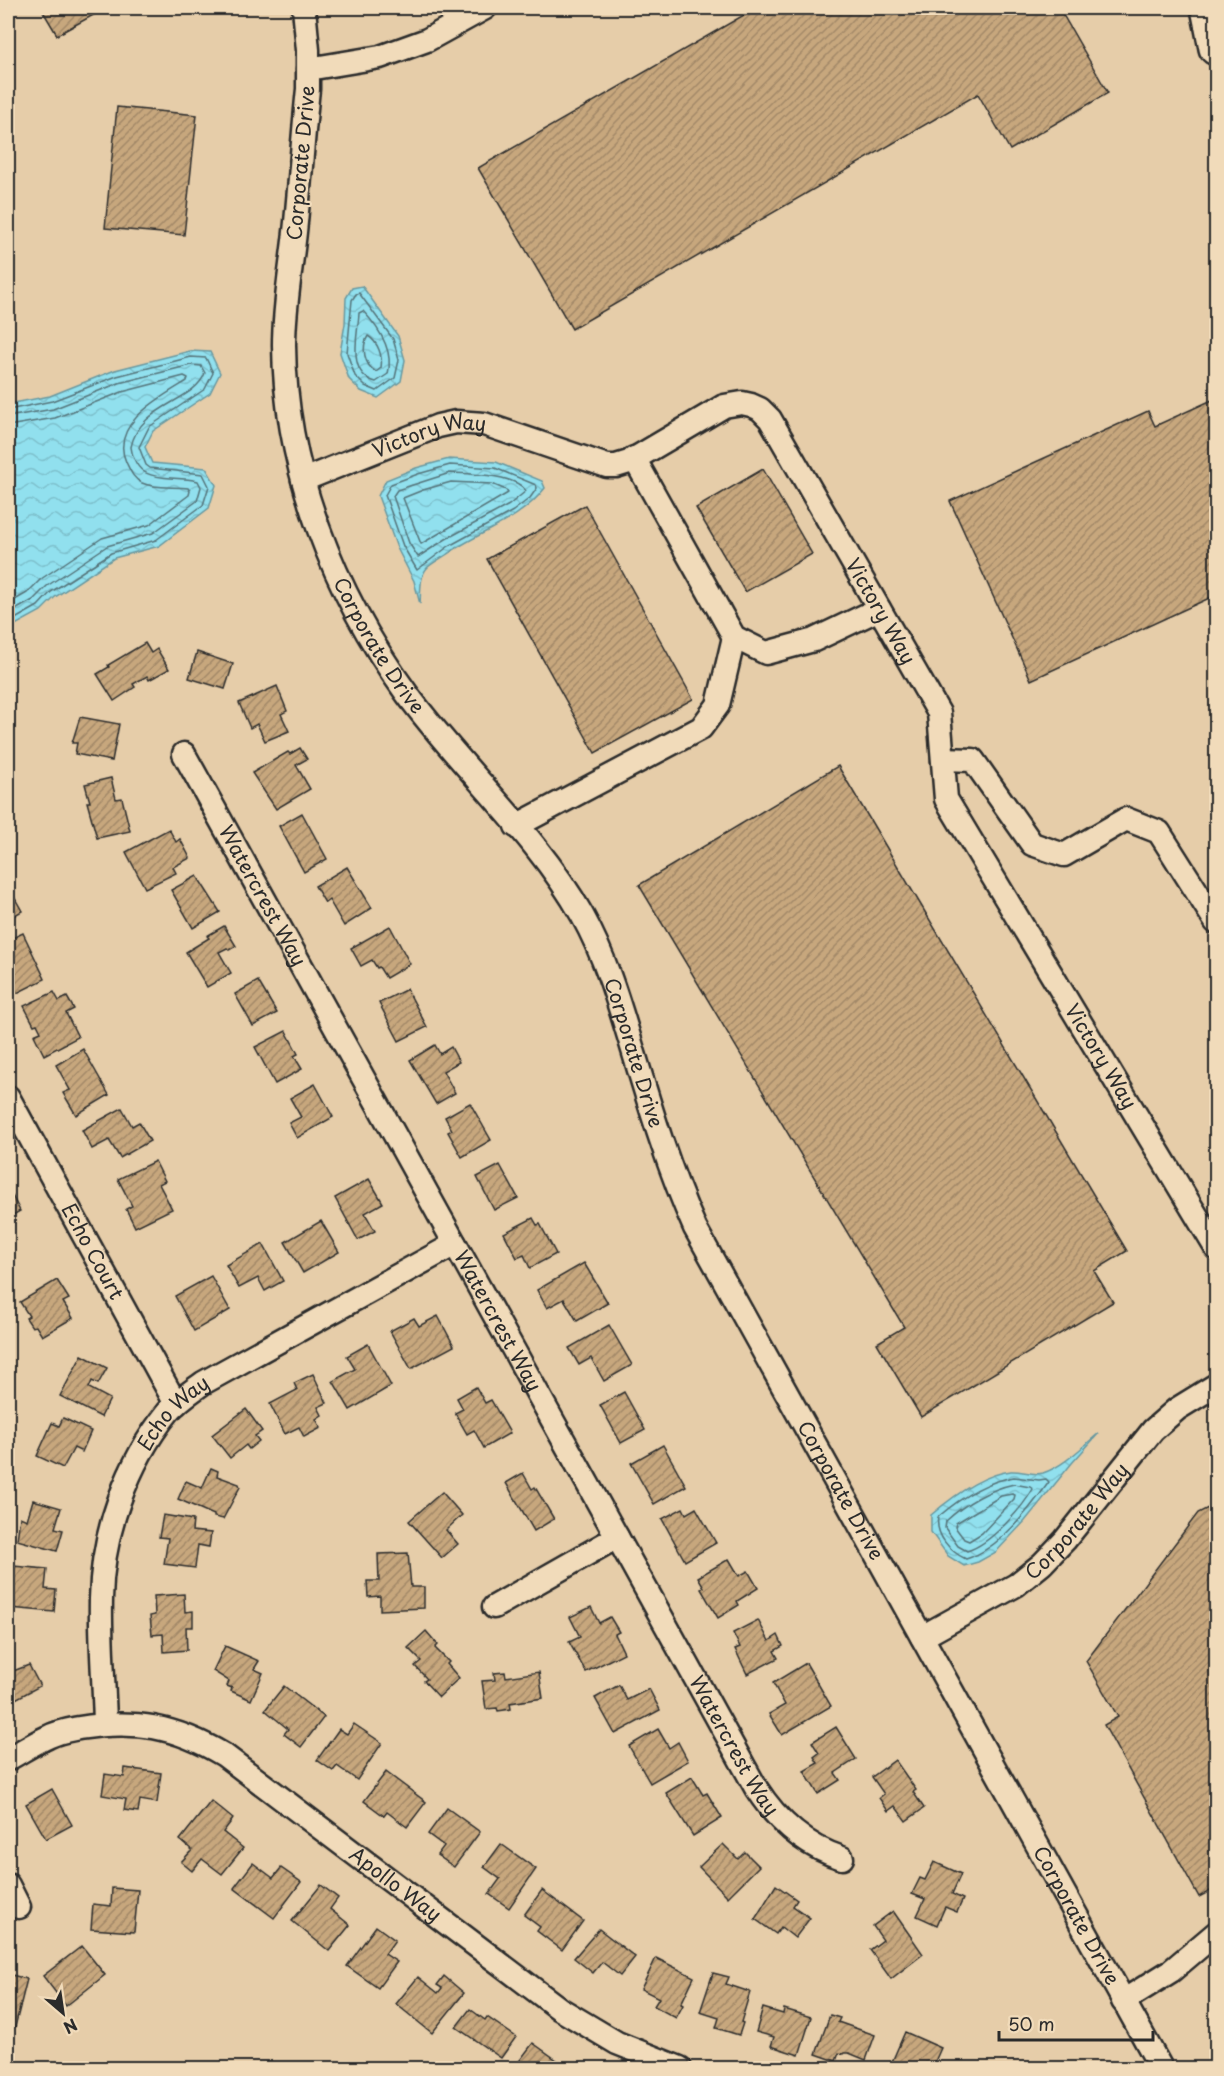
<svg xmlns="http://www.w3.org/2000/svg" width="1224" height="2076" font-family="'Playpen Sans',sans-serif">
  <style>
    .water { fill: url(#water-waves); stroke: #6898a0; stroke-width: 1.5 }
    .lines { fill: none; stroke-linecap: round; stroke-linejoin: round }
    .shore { stroke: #547379; stroke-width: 1.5 }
    .building { fill: url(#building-hatch); stroke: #2b2b2b; stroke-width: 1.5 }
    .minor-casing { stroke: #2b2b2b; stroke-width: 27 }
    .highway-casing { stroke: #2b2b2b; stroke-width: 38 }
    .minor { stroke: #f1dbba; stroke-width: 22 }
    .highway { stroke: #f1dbba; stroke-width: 33 }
    .labels { text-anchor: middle; stroke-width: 4.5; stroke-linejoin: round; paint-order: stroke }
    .street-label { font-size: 20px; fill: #2b2b2b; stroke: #f1dbba }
  </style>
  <defs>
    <pattern id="water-waves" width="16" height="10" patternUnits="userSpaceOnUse" patternTransform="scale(1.5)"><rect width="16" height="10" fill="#91e0ee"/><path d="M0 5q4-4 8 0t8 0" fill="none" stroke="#7dc0cc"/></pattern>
    <pattern id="building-hatch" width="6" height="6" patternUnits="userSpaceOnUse" patternTransform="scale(1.5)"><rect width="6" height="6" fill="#c7a77d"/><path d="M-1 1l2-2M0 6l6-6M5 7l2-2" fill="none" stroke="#a28867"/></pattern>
  </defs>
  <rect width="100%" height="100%" fill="#e6cda9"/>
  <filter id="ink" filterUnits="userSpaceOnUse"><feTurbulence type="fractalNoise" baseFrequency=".0167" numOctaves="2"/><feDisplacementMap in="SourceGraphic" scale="12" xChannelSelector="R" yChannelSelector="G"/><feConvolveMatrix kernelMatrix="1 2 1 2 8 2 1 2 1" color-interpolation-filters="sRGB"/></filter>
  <g filter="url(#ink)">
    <!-- water -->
    <g class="water">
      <path d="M362,286L398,336L405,360L401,381L378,398L361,391L349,379L340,353L345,324L346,298L352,288Z"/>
      <path d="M190,351L210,352L220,373L210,393L153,431L145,447L152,463L206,468L216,485L209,508L159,546L114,558L55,597L41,611L8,629V404L50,396L115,370Z"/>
      <path d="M449,459L496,462L542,481L545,488C519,522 479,531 446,555C440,559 432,563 427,568C419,577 421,593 420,604L414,581L397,548L378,496L386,480L416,468Z"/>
      <path d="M1099,1433L1072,1463L1025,1521L996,1552L978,1562L964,1566L948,1556L931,1532V1515C952,1497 984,1474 1011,1471C1021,1470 1033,1476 1043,1473C1064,1466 1082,1447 1099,1433Z"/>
    </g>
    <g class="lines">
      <!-- shore -->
      <g class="shore">
        <path d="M359,293L393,339L399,360L395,378L377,391L365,386L355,376L347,353L352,300L356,294Z"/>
        <path d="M363,311C379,328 394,350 388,374L376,382C346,374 358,336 359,313Z"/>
        <path d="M368,336C378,342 383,356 381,368L376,372C364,365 361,347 368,336Z"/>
        <path d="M8,410L52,401L117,376L191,357L206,358L213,373L205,389L149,427L139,447L146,465L150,468L203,474L209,486L203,505L156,540L111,553L51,592L38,606L8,623"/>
        <path d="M8,417L53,409L119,383L191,365L201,366L205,373C195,402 139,405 131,447C137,487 168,474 198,481L201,487L197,501L153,533L107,546L47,586L33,600L8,614"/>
        <path d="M8,426L55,418L122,392L184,376L188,378L187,381C161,397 109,424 126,462C130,470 133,479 142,483C155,489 174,486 188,488L190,491L189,495L149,525L102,538L41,579L27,593L8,604"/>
        <path d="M450,465L495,468L536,485L537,488L530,498L513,511L449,546L417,570L403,546L385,495L391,484L418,474Z"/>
        <path d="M450,473C469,474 515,474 526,491L509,505L446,539L418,557L409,543L393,496L397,490Z"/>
        <path d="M451,482L492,484L506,490L508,493L421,544L403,498L423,490Z"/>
        <path d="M1014,1477L1039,1480L1046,1479L1049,1482C1029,1510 999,1549 966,1559C950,1552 935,1535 938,1517C959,1499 986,1481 1014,1477Z"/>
        <path d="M1014,1484L1030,1487L1033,1489C1021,1510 990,1544 967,1551L958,1546L945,1528L946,1521C964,1504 990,1489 1014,1484Z"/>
        <path d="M1012,1494L1015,1495L1014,1499L982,1533L969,1541L964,1539L955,1527L956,1523L1001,1496Z"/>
      </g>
    </g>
    <!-- building -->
    <g class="building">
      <path d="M41,8H106L57,35Z"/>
      <path d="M756,8H1059L1108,93L1010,150L978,94L572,329L478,168Z"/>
      <path d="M117,107L197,115L184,235L105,228Z"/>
      <path d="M1212,400L1216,410V595L1031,680L950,501L1148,411L1155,426Z"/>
      <path d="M763,469L812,554L745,592L696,508Z"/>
      <path d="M585,505L693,699L595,753L487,559Z"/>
      <path d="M145,643L151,653L157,649L169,669L149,680L147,676L133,684L135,687L114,701L97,674L109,667L108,665Z"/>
      <path d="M197,652L233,664L225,689L189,678Z"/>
      <path d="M277,686L287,711L281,714L289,731L265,741L257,724L250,728L239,703Z"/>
      <path d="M80,717L119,724L112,761L75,754L77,743H72Z"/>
      <path d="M300,748L307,759L296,765L310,789L276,809L252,773L288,752L290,754Z"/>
      <path d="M838,766L1127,1251L1094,1271L1113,1302L921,1417L877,1343L904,1327L639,885Z"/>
      <path d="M111,778L116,799L122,798L130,831L97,838L87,802H90L85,784Z"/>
      <path d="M302,813L327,859L304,872L279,826Z"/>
      <path d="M169,829L176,842L180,839L190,858L173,867L176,873L145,888L126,852Z"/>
      <path d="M347,867L372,908L344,926L329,900L325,903L315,886Z"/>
      <path d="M197,876L220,912L193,928L171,890Z"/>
      <path d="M8,886L22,911L8,919Z"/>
      <path d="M224,926L236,946L229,950L227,948L219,952L231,973L207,987L186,952L209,938L207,936Z"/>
      <path d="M390,926L410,964L386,978L379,967L377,968L372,960L361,966L351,948Z"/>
      <path d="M23,933L45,979L9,997L8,940Z"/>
      <path d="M258,981L277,1013L253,1026L235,994Z"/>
      <path d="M407,989L427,1027L399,1041L379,1003Z"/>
      <path d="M54,992L59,1001L67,997L74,1009L66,1013L78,1037L44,1055L34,1035L41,1032L37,1024L34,1025L24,1006Z"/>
      <path d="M286,1031L298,1054L294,1056L302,1069L275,1084L255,1047Z"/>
      <path d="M435,1045L440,1054L451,1047L459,1062L443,1071L455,1093L436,1104L410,1060Z"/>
      <path d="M83,1049L109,1095L76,1115L63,1093L70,1090L56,1065Z"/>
      <path d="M315,1084L333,1117L297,1138L289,1123L301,1117L290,1098Z"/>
      <path d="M470,1103L491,1140L462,1157L448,1132L452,1130L445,1117Z"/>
      <path d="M122,1108L132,1126L139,1122L150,1141L120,1158L109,1140L92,1149L82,1130Z"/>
      <path d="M155,1161L165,1181L159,1184L172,1209L135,1227L126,1209L132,1206L118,1179Z"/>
      <path d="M500,1165L518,1198L494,1210L477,1177Z"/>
      <path d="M369,1179L383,1203L365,1213L375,1231L358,1240L335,1198Z"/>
      <path d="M8,1188L20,1211L8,1218Z"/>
      <path d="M533,1218L537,1225L540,1224L556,1254L530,1268L524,1255L517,1258L504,1233Z"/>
      <path d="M321,1221L339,1252L303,1273L285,1242Z"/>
      <path d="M263,1244L283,1281L265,1291L258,1278L239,1288L226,1265Z"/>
      <path d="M584,1263L608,1303L577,1321L564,1299L547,1308L537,1290Z"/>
      <path d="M211,1276L230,1310L194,1331L175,1296Z"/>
      <path d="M57,1280L69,1299L63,1302L73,1318L42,1336L36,1326L32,1327L26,1318L29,1316L20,1302Z"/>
      <path d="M438,1316L454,1346L411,1369L390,1331L414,1318L419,1326Z"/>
      <path d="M609,1325L632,1365L604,1381L591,1358L579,1365L569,1348Z"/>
      <path d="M368,1344L391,1386L350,1410L333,1381L355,1369L347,1356Z"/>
      <path d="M82,1355L107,1368L98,1384L92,1381L89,1388L110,1399L101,1417L60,1396Z"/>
      <path d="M313,1374L327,1403L318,1407L322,1415L316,1419L321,1428L304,1437L299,1427L285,1434L270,1404L297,1390L294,1383Z"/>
      <path d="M476,1387L485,1403L491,1400L510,1433L484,1448L474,1430L467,1434L455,1413L463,1409L457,1398Z"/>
      <path d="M624,1392L645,1430L621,1443L600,1405Z"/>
      <path d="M246,1409L262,1431L255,1436L259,1441L249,1449L246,1445L230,1458L212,1435Z"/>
      <path d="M63,1418L91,1431L82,1452L74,1448L63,1468L37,1456L52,1423L59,1426Z"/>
      <path d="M663,1445L686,1486L654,1504L631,1463Z"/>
      <path d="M211,1468L218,1471L217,1476L239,1484L240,1487L223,1519L214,1517V1515L178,1499L186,1481L202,1488Z"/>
      <path d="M523,1473L532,1489L535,1487L554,1519L534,1531L506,1483Z"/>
      <path d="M442,1492L462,1515L446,1530L458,1544L442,1558L409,1521Z"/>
      <path d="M33,1500L61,1508L55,1528L63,1530L57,1551L17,1540L20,1517L27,1520Z"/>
      <path d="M1216,1504V1888L1199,1897L1104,1725L1118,1717L1086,1661L1198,1513Z"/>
      <path d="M683,1508L686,1514L696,1508L716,1543L685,1561L662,1519Z"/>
      <path d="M163,1515L193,1520L192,1531L211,1533L209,1547L198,1545L195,1568L164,1564L168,1538L159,1537Z"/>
      <path d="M408,1553L411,1587H424V1608L380,1610V1596L368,1597L367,1581H379L378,1554Z"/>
      <path d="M729,1559L739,1576L748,1571L758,1588L737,1601L739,1605L718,1618L701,1589L704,1587L698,1577Z"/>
      <path d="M13,1566L47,1569L45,1589L56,1590L54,1612L10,1608Z"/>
      <path d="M184,1594L185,1612L193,1611V1627H186L187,1650L164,1652L163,1634L152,1635L150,1616L155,1615L154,1596Z"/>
      <path d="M591,1607L599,1623L610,1617L619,1632L615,1634L624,1653L586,1672L569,1642L580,1637L570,1617Z"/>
      <path d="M758,1620L769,1641L778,1635L783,1646L774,1651L778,1658L747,1674L735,1649L740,1647L733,1633Z"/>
      <path d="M426,1631L438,1645L435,1648L449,1662L447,1664L459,1678L439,1697L424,1681L427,1679L415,1666L421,1661L408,1648Z"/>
      <path d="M225,1646L259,1661L254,1669L263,1673L251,1700L231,1691L232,1688L227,1686L229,1681L213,1671Z"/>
      <path d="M806,1663L831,1706L782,1735L769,1714L785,1705L773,1683Z"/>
      <path d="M29,1665L40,1686L8,1703V1673Z"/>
      <path d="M505,1672L506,1677L539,1672L543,1698L510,1703L511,1709L498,1711L497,1708L486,1709L482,1681L495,1680L494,1673Z"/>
      <path d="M619,1685L627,1700L649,1689L660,1710L615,1734L595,1698Z"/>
      <path d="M284,1686L324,1717L301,1747L284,1734L288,1729L265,1710Z"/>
      <path d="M354,1724L382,1743L357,1780L337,1766L333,1771L317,1760L339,1729L347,1734Z"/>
      <path d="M836,1727L856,1759L835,1773L840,1780L818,1794L804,1771L818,1763L814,1757L819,1753L812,1742Z"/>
      <path d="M658,1729L669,1748L678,1742L688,1761L650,1783L629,1746Z"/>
      <path d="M895,1760L916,1790L913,1792L924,1808L906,1821L895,1806L888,1811L879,1798L884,1794L872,1777Z"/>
      <path d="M125,1768L161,1773L157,1803L140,1800L138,1812L124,1810L126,1799L102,1795L105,1774L124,1777Z"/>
      <path d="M386,1772L426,1802L407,1827L387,1812L384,1816L364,1801Z"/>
      <path d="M692,1777L703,1795L707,1793L722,1818L693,1836L666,1793Z"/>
      <path d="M52,1789L72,1825L46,1839L26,1804Z"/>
      <path d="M211,1801L233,1819L223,1832L243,1848L222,1874L202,1859L192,1871L181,1862L192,1850L180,1840Z"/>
      <path d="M447,1808L480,1832L454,1867L437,1855L444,1846L428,1834Z"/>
      <path d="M501,1844L536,1869L509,1908L489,1894L500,1879L484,1867Z"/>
      <path d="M723,1844L738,1859L745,1852L759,1866L728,1897L699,1867Z"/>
      <path d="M934,1862L961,1874L952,1894L963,1899L957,1912L945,1907L937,1925L917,1916L925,1899L912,1894L920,1878L925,1880Z"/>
      <path d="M253,1863L273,1878L281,1868L301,1882L274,1918L234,1888Z"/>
      <path d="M321,1885L338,1898L330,1909L350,1925L329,1951L292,1921Z"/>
      <path d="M776,1885L797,1900L793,1906L810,1918L795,1938L781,1927L776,1934L755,1919Z"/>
      <path d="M112,1888L138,1890L134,1932L91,1929L93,1904L111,1906Z"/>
      <path d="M542,1890L583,1921L562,1950L537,1931L540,1927L524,1915Z"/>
      <path d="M893,1911L923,1954L891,1979L870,1950L883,1940L873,1926Z"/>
      <path d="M376,1926L395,1940L385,1954L397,1962L378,1988L347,1966Z"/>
      <path d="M599,1929L635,1957L620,1976L602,1962L593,1973L574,1958Z"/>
      <path d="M82,1946L105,1975L66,2006L43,1976Z"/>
      <path d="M656,1958L694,1977L681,2004L683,2005L676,2018L654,2006L659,1998L641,1989Z"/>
      <path d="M713,1973L729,1977L726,1984L750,1992L741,2022L743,2023L739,2035L716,2028L719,2018L700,2012Z"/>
      <path d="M8,1974L27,1979L15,2027L8,2025Z"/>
      <path d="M444,1976L464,1993L432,2033L396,2004L418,1977L438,1993L442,1988L437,1985Z"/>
      <path d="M763,2008L783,2014L784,2009L811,2017L799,2055L771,2046L774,2037L756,2032Z"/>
      <path d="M470,2009L485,2020L487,2017L516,2037L501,2058L456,2027Z"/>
      <path d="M830,2015L840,2018L838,2022L875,2035L866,2060L849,2053H845L844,2054L839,2053L836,2061L816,2054Z"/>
      <path d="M905,2032L941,2048L932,2068H902L891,2064Z"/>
      <path d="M533,2043L558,2061L554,2066L558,2068H514Z"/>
    </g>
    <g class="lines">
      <defs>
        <g id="minor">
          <path id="s1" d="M304,8L308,50V89C303,136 300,184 295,232C291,269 284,307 284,345C285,470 334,593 407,694C462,769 537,835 582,915C606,958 619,1004 633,1050C651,1110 669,1170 695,1228L1161,2068"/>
          <path d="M308,69L380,57L427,40L485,8"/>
          <path d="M634,458L734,637L766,653L814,640L879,609"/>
          <path id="s2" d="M303,480L438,426L456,422L484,424L607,466H616L629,462L724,406L742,403L751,405L760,409L770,419L939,713L946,799L1216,1248"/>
          <path id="s3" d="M184,754L756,1788C777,1821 804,1846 842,1858"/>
          <path d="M943,759L973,760L1032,844L1064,855L1126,819L1159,832L1216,922"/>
          <path d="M516,826L701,728L718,705L734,637"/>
          <path id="s4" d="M8,1097L176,1404"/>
          <path d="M494,1607L617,1537"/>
          <path id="s5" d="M922,1637L1016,1585L1042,1564L1065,1540L1153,1430L1177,1409L1216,1385"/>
          <path id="s6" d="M105,1724C104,1682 100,1641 101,1599C102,1533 127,1463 168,1412C178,1400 191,1392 203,1383L455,1244"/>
          <path id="s7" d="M8,1759C21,1752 34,1743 48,1737C57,1732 69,1730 79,1728C135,1719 175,1726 224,1755L560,2009L617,2043L680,2068"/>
          <path d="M8,1885L19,1907"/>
          <path d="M1123,2001L1171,1971L1216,1933"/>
        </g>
        <path id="highway" d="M1208,8L1216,48"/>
      </defs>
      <!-- minor casing -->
      <use href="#minor" class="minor-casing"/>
      <!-- highway casing -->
      <use href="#highway" class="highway-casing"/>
      <!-- minor -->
      <use href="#minor" class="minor"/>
      <!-- highway -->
      <use href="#highway" class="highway"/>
    </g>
  </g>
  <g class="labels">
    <!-- street labels -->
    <g class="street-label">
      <text transform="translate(301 163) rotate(-85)" y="7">Corporate Drive</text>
      <text dy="7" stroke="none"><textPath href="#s2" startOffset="135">Victory Way</textPath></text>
      <text dy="7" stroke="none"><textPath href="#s2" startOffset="728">Victory Way</textPath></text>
      <text dy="7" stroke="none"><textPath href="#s1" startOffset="658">Corporate Drive</textPath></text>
      <text dy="7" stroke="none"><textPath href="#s3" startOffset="162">Watercrest Way</textPath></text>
      <text dy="7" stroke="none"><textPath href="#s1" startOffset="1144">Corporate Drive</textPath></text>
      <text dy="7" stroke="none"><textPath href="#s2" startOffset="1232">Victory Way</textPath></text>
      <text dy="7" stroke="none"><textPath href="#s4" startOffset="176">Echo Court</textPath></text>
      <text dy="7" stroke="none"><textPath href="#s3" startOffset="648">Watercrest Way</textPath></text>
      <text dy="7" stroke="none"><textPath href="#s6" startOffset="330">Echo Way</textPath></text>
      <text dy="7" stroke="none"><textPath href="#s1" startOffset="1630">Corporate Drive</textPath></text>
      <text dy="7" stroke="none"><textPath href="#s5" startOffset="196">Corporate Way</textPath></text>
      <text dy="7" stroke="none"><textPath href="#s3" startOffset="1134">Watercrest Way</textPath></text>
      <text dy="7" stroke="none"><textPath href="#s7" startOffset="444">Apollo Way</textPath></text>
      <text dy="7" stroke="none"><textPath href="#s1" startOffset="2116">Corporate Drive</textPath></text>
    </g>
  </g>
  <!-- margin -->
  <rect width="1224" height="2076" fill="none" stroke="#f1dbba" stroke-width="30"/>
  <rect x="15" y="15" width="1194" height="2046" fill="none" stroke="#2b2b2b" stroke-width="2" filter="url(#ink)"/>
  <!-- north arrow -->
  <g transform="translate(63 2013) rotate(151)" stroke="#f1dbba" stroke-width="4.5" paint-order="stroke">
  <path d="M0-4.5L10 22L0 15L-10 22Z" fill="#2b2b2b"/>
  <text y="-9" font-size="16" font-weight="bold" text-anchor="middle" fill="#2b2b2b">N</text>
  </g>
  <!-- scale -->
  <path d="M999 2031v9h154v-9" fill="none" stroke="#2b2b2b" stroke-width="3"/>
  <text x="1008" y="2031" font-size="18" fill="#2b2b2b" stroke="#f1dbba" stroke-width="4.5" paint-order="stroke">50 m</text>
</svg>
